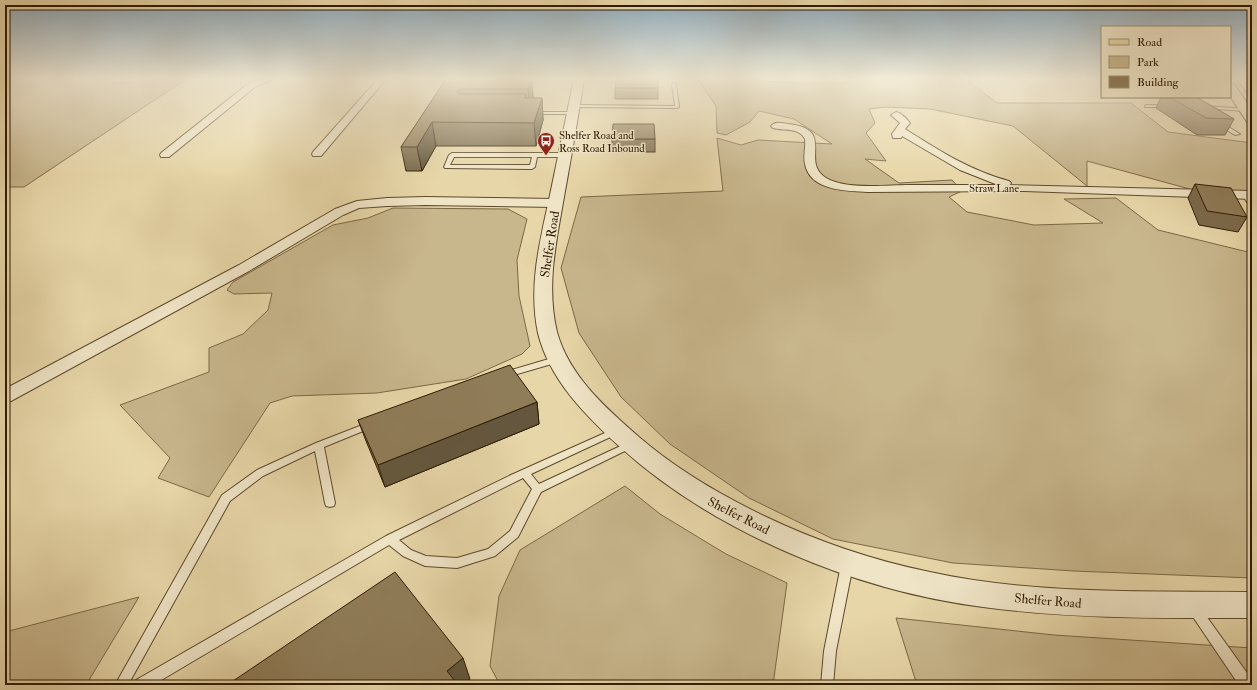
<svg xmlns="http://www.w3.org/2000/svg" width="1257" height="690" font-family="'IM FELL Double Pica',serif">
  <style>
    .green { fill: #c8b68c; stroke: #7c6846 }
    .lines { fill: none; stroke-linecap: round; stroke-linejoin: round }
    .service-casing { stroke: #5d4a2b; stroke-width: 2 }
    .minor-casing { stroke: #5d4a2b; stroke-width: 2 }
    .tertiary-casing { stroke: #5d4a2b; stroke-width: 2 }
    .primary-casing { stroke: #2f1b01; stroke-width: 2 }
    .service { fill: #efe4c6; fill-rule: evenodd }
    .minor { fill: #efe4c6; fill-rule: evenodd }
    .tertiary { fill: #efe4c6; fill-rule: evenodd }
    .primary { fill: #e7d6a8; fill-rule: evenodd }
    .wall { fill: #7b6b4c; stroke: #2f1b01 }
    .shaded-wall { fill: #64573e; stroke: #2f1b01 }
    .building { fill: #8f7c58; stroke: #2f1b01 }
    .labels { text-anchor: middle; stroke-width: 3; stroke-linejoin: round; paint-order: stroke }
    .far-poi-label { font-size: 11px; fill: #2f1b01; stroke: #efe4c6; text-anchor: start }
    .far-street-label { font-size: 11px; fill: #2f1b01; stroke: #efe4c6 }
    .street-label { font-size: 13px; fill: #2f1b01; stroke: #efe4c6 }
  </style>
  <rect width="100%" height="100%" fill="#e7d6a8"/>
  <filter id="stains"><feTurbulence type="fractalNoise" baseFrequency=".005" numOctaves="4"/><feColorMatrix values="0 0 0 0 .2 0 0 0 0 .09 0 0 0 0 .02 0 0 0 .5 -.17"/></filter>
  <radialGradient id="worn" r=".72"><stop offset=".6" stop-color="#630" stop-opacity="0"/><stop offset="1" stop-color="#630" stop-opacity=".3"/></radialGradient>
  <!-- green -->
  <g class="green">
    <path d="M30,79H113V83L186,79L24,187H5V82Z"/>
    <path d="M699,79H748L776,82L840,83L863,79H965L997,103H1131L1168,132L1252,143V192L1197,191L1087,161V186L1013,126L930,109L885,107L869,109L875,123L866,133L886,161L865,159L899,183L952,180L962,191L949,197L967,212L1034,225L1103,223L1064,199L1116,198L1158,230L1252,253V578L1074,571L953,563L833,539L749,498L670,444L621,397L579,333L561,268L581,197L723,191L717,138L741,145L758,140L832,144L794,119L759,111L750,122L726,135L717,133L716,106L699,81Z"/>
    <path d="M393,208L508,209L527,219L517,260L519,296L530,346L522,354L466,379L377,393L292,396L270,403L209,497L158,478L170,458L120,405L209,372V348L243,334L268,310L272,293L234,294L227,290L233,282L333,225L368,218Z"/>
    <path d="M625,486L660,514L726,554L787,583L773,685H500L490,666L499,596L520,550Z"/>
    <path d="M139,597L86,685H5V632Z"/>
    <path d="M896,618L1054,635L1252,648V685H917Z"/>
  </g>
  <g class="lines">
    <defs>
      <g id="service">
        <path d="M674,83L676,84L679,107L677,108L574,107L572,106L574,105L675,106L672,84Z"/>
        <path d="M1147,105H1166L1168,106L1166,107H1145V106Z"/>
        <path d="M1204,106L1246,109L1248,110L1246,111L1202,108V106Z"/>
        <path d="M531,112H573L575,113L573,114H533L531,113Z"/>
        <path d="M1218,123H1222L1240,134L1235,135L1218,125Z"/>
        <path d="M452,153H565L568,155L565,157H537L535,167L532,169L445,168L444,167L449,155ZM454,157H532L530,165H450Z"/>
        <path d="M1245,192L1247,193L1252,201V208L1250,207L1242,194Z"/>
        <path d="M559,356L563,359L562,361L504,378L500,375L501,373Z"/>
        <path d="M370,422L373,423L375,425L373,427L324,447L335,503L334,506L330,507L326,506L325,503L315,451L263,476L230,501L128,685H115L222,495L257,470L316,443Z"/>
        <path d="M616,428L619,429L621,431L619,433L531,474L539,484L627,443L630,442L633,443L635,445L633,447L541,492L518,537L495,556L457,568L425,566L403,556L389,545L153,685H135L136,680L386,536L511,475ZM523,478L532,489L510,531L488,549L457,558L426,556L411,550L399,540Z"/>
        <path d="M847,560L851,562L853,565L836,651L833,685H821L824,651L841,565L843,562Z"/>
        <path d="M1195,605L1199,606L1252,680V685H1239L1191,614L1189,610L1191,606Z"/>
      </g>
      <g id="minor">
        <path d="M262,79H273L255,87L169,157H161L160,155L161,153L249,83Z"/>
        <path d="M378,79H386L321,156H313L312,154L313,152Z"/>
        <path d="M896,112C901,113 907,119 910,123L905,129C938,150 971,171 1009,181L1011,183L1010,185L1252,191V199L1024,191L868,192C847,191 810,191 805,164C803,156 806,148 805,139C799,127 784,131 773,128L771,126C775,121 782,123 788,124C837,129 799,161 826,178C847,190 886,185 910,185C939,185 969,185 998,185L960,170L902,136L901,138H893L892,134L900,123L891,115Z"/>
        <path d="M425,197L556,199L560,200L562,203L560,206L556,207L425,205L387,206L359,208L343,215L249,271L11,401L5,403V389L239,265L335,209L357,201L387,198Z"/>
      </g>
      <path id="tertiary" d="M574,79H584C578,118 571,158 564,197C556,243 546,286 557,332C569,376 606,408 639,437C676,469 719,494 762,515C816,541 871,560 930,572C1035,595 1145,591 1252,592V618C1162,618 1072,619 983,607C856,591 713,532 619,446C585,415 549,379 538,333C528,286 540,241 550,195C558,156 566,118 574,79Z"/>
      <g id="primary">
        <path d="M1237,79H1249L1252,83V95L1248,94Z"/>
        <path d="M1230,83L1234,84L1252,110V123L1247,122L1230,96Z"/>
      </g>
    </defs>
    <!-- service casing -->
    <use href="#service" class="service-casing"/>
    <!-- minor casing -->
    <use href="#minor" class="minor-casing"/>
    <!-- tertiary casing -->
    <use href="#tertiary" class="tertiary-casing"/>
    <!-- primary casing -->
    <use href="#primary" class="primary-casing"/>
    <!-- service -->
    <use href="#service" class="service"/>
    <!-- minor -->
    <use href="#minor" class="minor"/>
    <!-- tertiary -->
    <use href="#tertiary" class="tertiary"/>
    <!-- primary -->
    <use href="#primary" class="primary"/>
  </g>
  <!-- wall -->
  <g class="wall">
    <path d="M446,79H532L533,98H542L543,120L536,146H436L422,171H406L401,147Z"/>
    <rect x="615" y="88" width="43" height="11"/>
    <path d="M1161,97H1196L1234,119L1225,135H1197L1156,108Z"/>
    <rect x="612" y="139" width="43" height="13"/>
    <path d="M1195,184L1247,217L1238,232L1199,225L1188,198Z"/>
    <path d="M537,402L539,424L385,487L366,441L358,420Z"/>
  </g>
  <!-- shaded-wall -->
  <g class="shaded-wall">
    <path d="M532,79L533,100L530,110L528,89Z"/>
    <path d="M542,98L543,120L536,146L534,123Z"/>
    <path d="M432,122L436,146L422,171L417,147Z"/>
    <path d="M537,402L539,424L385,487L378,465Z"/>
    <path d="M463,658L470,679L461,685H452L447,671Z"/>
  </g>
  <!-- building -->
  <g class="building">
    <path d="M446,79H532L528,89H459L457,92L459,94H526L525,98H542L534,123L432,122L417,147H401Z"/>
    <path d="M616,79H658V88H615Z"/>
    <path d="M1169,97H1196L1234,119L1206,118Z"/>
    <path d="M613,124H654L655,139H612Z"/>
    <path d="M1195,184L1231,188L1247,217L1207,211Z"/>
    <path d="M510,365L537,402L378,465L358,420Z"/>
    <path d="M395,572L463,658L447,671L458,685H227Z"/>
  </g>
  <!-- sky -->
  <linearGradient id="sky" x2="0" y2="1"><stop stop-color="#8ea8b8"/><stop offset="0.45" stop-color="#f4edd8"/><stop offset="1" stop-color="#f4edd8" stop-opacity="0"/></linearGradient>
  <rect width="1257" height="175" fill="url(#sky)"/>
  <!-- icons -->
  <defs>
    <symbol id="bus-pin" viewBox="-11 -11 22 30"><path d="M0 17L-7.5 6A9.5 9.5 0 1 1 7.5 6Z" fill="#8f2418" stroke="#efe4c6"/><path d="M-5-6H5V4H4V6H2V4H-2V6H-4V4H-5ZM-3.5-4V0h7V-4ZM-3.5 1.2v1.5H-2V1.2ZM2 1.2v1.5H3.5V1.2Z" fill="#fff"/></symbol>
  </defs>
  <g fill-rule="evenodd">
    <use href="#bus-pin" x="536" y="131" width="20" height="27"/>
  </g>
  <g class="labels">
    <!-- far-poi labels -->
    <g class="far-poi-label">
      <text x="559" y="139">Shelfer Road and<tspan x="559" dy="13">Ross Road Inbound</tspan></text>
    </g>
    <!-- far-street labels -->
    <g class="far-street-label">
      <text x="994" y="192">Straw Lane</text>
    </g>
    <!-- street labels -->
    <g class="street-label">
      <text transform="translate(549 244) rotate(-81)" y="5">Shelfer Road</text>
      <text transform="translate(739 515) rotate(27)" y="5">Shelfer Road</text>
      <text transform="translate(1048 600) rotate(5)" y="5">Shelfer Road</text>
    </g>
  </g>
  <!-- margin -->
  <rect width="1257" height="690" fill="none" stroke="#e7d6a8" stroke-width="20"/>
  <rect x="6" y="6" width="1245" height="678" fill="none" stroke="#2f1b01" stroke-width="2"/>
  <rect x="10" y="10" width="1237" height="670" fill="none" stroke="#2f1b01"/>
  <!-- legend -->
  <rect x="1101" y="26" width="130" height="72" fill="#efe4c6" stroke="#a29477"/>
  <rect x="1109" y="39" width="20" height="6" fill="#e7d6a8" stroke="#a29477"/>
  <text x="1137" y="46" font-size="12" fill="#2f1b01">Road</text>
  <rect x="1109" y="56" width="20" height="12" fill="#c8b68c" stroke="#a29477"/>
  <text x="1137" y="66" font-size="12" fill="#2f1b01">Park</text>
  <rect x="1109" y="76" width="20" height="12" fill="#8f7c58" stroke="#a29477"/>
  <text x="1137" y="86" font-size="12" fill="#2f1b01">Building</text>
  <rect width="100%" height="100%" filter="url(#stains)"/>
  <rect width="100%" height="100%" fill="url(#worn)"/>
</svg>
